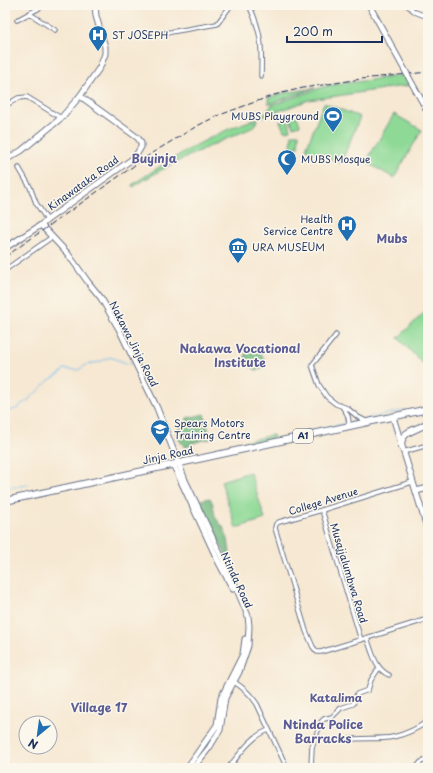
<svg xmlns="http://www.w3.org/2000/svg" width="433" height="773" font-family="'Playpen Sans',sans-serif">
  <style>
    .green { fill: #8ed996; stroke: #54847a }
    .forest { fill: #72b97f; stroke: #46746e }
    .lines { fill: none; stroke-linecap: round; stroke-linejoin: round }
    .stream { stroke: #78bdef; stroke-width: 1 }
    .street-casing { stroke: #687087; stroke-width: 5.5 }
    .secondary-casing { stroke: #687087; stroke-width: 7 }
    .highway-casing { stroke: #687087; stroke-width: 8 }
    .street { stroke: #fff; stroke-width: 3.5 }
    .secondary { stroke: #fff; stroke-width: 5 }
    .highway { stroke: #fff; stroke-width: 6 }
    .rail { stroke: #1b2f5e; stroke-width: 1; stroke-dasharray: 6 3; stroke-linecap: butt }
    .secondary-bridge-casing { stroke: #687087; stroke-width: 7; stroke-linecap: butt }
    .secondary-bridge { stroke: #fff; stroke-width: 5 }
    .labels { text-anchor: middle; stroke-width: 3; stroke-linejoin: round; paint-order: stroke }
    .shield { fill: #fbf7ec; stroke: #5e6b89; stroke-width: 1 }
    .shield-label { font-size: 9px; font-weight: bold; fill: #1b2f5e }
    .poi-label { font-size: 10px; fill: #1b2f5e; stroke: #fbf7ec; text-anchor: start }
    .street-label { font-size: 10px; fill: #1b2f5e; stroke: #fbf7ec }
    .neighbourhood-label { font-size: 11px; font-weight: bold; fill: #5b5c95; stroke: #fbf7ec }
    .quarter-label { font-size: 12px; font-weight: bold; fill: #5b5c95; stroke: #fbf7ec }
  </style>
  <rect width="100%" height="100%" fill="#fbf7ec"/>
  <filter id="ink" filterUnits="userSpaceOnUse"><feTurbulence type="fractalNoise" baseFrequency=".025" numOctaves="2"/><feDisplacementMap in="SourceGraphic" scale="8" xChannelSelector="R" yChannelSelector="G"/><feConvolveMatrix kernelMatrix="1 2 1 2 8 2 1 2 1" color-interpolation-filters="sRGB"/></filter>
  <filter id="wash" filterUnits="userSpaceOnUse"><feTurbulence type="fractalNoise" baseFrequency=".012" numOctaves="4" result="noise"/><feDisplacementMap in="SourceGraphic" scale="16" xChannelSelector="R" yChannelSelector="G"/><feGaussianBlur stdDeviation="0.9" result="paint"/><feColorMatrix in="noise" values="0 0 0 0 0 0 0 0 0 0 0 0 0 0 0 0 0 1.4 0 .05"/><feComposite in="paint" operator="in"/></filter>
  <g filter="url(#wash)">
    <rect width="100%" height="100%" fill="#f6e8d2"/>
    <!-- green -->
    <g class="green">
      <path d="M406,75L411,85L309,100L262,117L272,105L326,86Z"/>
      <path d="M315,88L269,104L268,98L284,93Z"/>
      <path d="M324,103L360,117L341,163L306,149Z"/>
      <path d="M394,114L422,130L394,178L366,162Z"/>
      <path d="M297,116L300,125L293,127L290,118Z"/>
      <path d="M258,118L254,127C212,145 171,162 133,187L132,185C172,158 212,133 258,118Z"/>
      <path d="M288,120L291,130L284,131L280,121Z"/>
      <path d="M292,134H299L298,147H291Z"/>
      <path d="M428,309V357L422,363L398,338Z"/>
      <path d="M272,435L274,436V438L244,445V442Z"/>
      <path d="M250,472L265,519L236,528L221,481Z"/>
    </g>
    <!-- forest -->
    <g class="forest">
      <path d="M251,348C260,351 264,355 265,364L261,369L256,370L246,363L245,357L246,351Z"/>
      <path d="M204,414L211,439L203,440L193,443L185,448L178,438L177,431L180,426L186,425L187,418Z"/>
      <path d="M210,498L213,504L215,517L223,527L228,539L230,553L226,555L199,503L200,500Z"/>
    </g>
    <g class="lines">
      <!-- stream -->
      <g class="stream">
        <path d="M6,412L19,408L20,405L29,400L32,395L36,393L48,381L61,373L64,369L78,370L88,364L100,362L110,357L126,363L132,364"/>
        <path d="M378,416L405,410"/>
        <path d="M366,419L375,416"/>
        <path d="M351,422L361,420"/>
        <path d="M297,433L348,423"/>
        <path d="M19,486L28,485"/>
        <path d="M5,495L7,487H17"/>
      </g>
    </g>
  </g>
  <g filter="url(#ink)">
    <g class="lines">
      <defs>
        <g id="street">
          <path d="M249,5C262,33 262,46 261,76"/>
          <path d="M407,5L415,12L428,17"/>
          <path d="M30,14L55,30"/>
          <path d="M17,20L45,5"/>
          <path d="M165,33L217,24L231,5"/>
          <path d="M5,106L18,98L27,97L61,118"/>
          <path d="M19,168L30,187L36,203L47,220"/>
          <path d="M5,270L52,237"/>
          <path d="M336,335L312,365L319,385L327,397L336,404L347,408L358,417L368,422"/>
          <path d="M343,408C348,414 349,418 349,427"/>
          <path d="M403,452L428,445"/>
          <path d="M412,482L322,510L279,522L276,524L275,528L306,631L313,647L317,652H321L428,619"/>
          <path d="M322,510L361,640"/>
          <path d="M367,638C372,651 375,669 389,675"/>
          <path d="M233,681C243,688 250,693 257,704L287,768"/>
          <path d="M346,740C362,737 378,740 393,737C407,734 417,729 428,721"/>
          <path d="M228,768C240,754 251,736 269,730"/>
          <path d="M311,768L312,747L321,722L324,719L332,717L341,708L353,704L357,694L368,690L371,680L379,668"/>
          <path d="M416,768L421,762L428,759"/>
        </g>
        <g id="secondary">
          <path d="M369,5L407,74"/>
          <path d="M409,78L428,112"/>
          <path d="M5,160L21,151L61,118L80,96L100,67L105,54V47L96,16L95,5"/>
          <path d="M41,225L68,254L88,282L101,298L119,329L157,408L185,480L236,587L248,616L249,626L248,646L239,672L225,698L220,730L209,748L193,768"/>
          <path d="M5,248L41,225L47,220L135,157L141,147V143L138,138L80,96"/>
          <path d="M393,417L428,531"/>
          <path d="M173,464L218,561L233,589"/>
          <path d="M416,491L428,488"/>
          <path d="M187,768L217,725L221,698L243,654L245,639"/>
        </g>
        <g id="highway">
          <path d="M401,446C401,429 419,431 428,422"/>
          <path d="M5,501L428,409"/>
        </g>
      </defs>
      <!-- street casing -->
      <use href="#street" class="street-casing"/>
      <!-- secondary casing -->
      <use href="#secondary" class="secondary-casing"/>
      <!-- highway casing -->
      <use href="#highway" class="highway-casing"/>
      <!-- street -->
      <use href="#street" class="street"/>
      <!-- secondary -->
      <use href="#secondary" class="secondary"/>
      <!-- highway -->
      <use href="#highway" class="highway"/>
      <!-- rail -->
      <path class="rail" d="M5,257L152,153L197,126L217,116L274,95L303,88L361,79L428,72"/>
      <defs>
        <path id="secondary-bridge" d="M407,74L409,78"/>
      </defs>
      <!-- secondary-bridge casing -->
      <use href="#secondary-bridge" class="secondary-bridge-casing"/>
      <!-- secondary-bridge -->
      <use href="#secondary-bridge" class="secondary-bridge"/>
    </g>
  </g>
  <!-- icons -->
  <defs>
    <symbol id="hospital-pin" viewBox="-11 -11 22 30"><path d="M0 17L-7.5 6A9.5 9.5 0 1 1 7.5 6Z" fill="#1f6fb2" stroke="#fbf7ec"/><path d="M-5-5h3v3.5h4V-5h3V5h-3V1.5h-4V5h-3Z" fill="#fff"/></symbol>
    <symbol id="stadium-pin" viewBox="-11 -11 22 30"><path d="M0 17L-7.5 6A9.5 9.5 0 1 1 7.5 6Z" fill="#1f6fb2" stroke="#fbf7ec"/><path d="M0-5a6.5 5 0 1 0 0 10a6.5 5 0 1 0 0-10ZM-3.5-1.8h7v3.6h-7Z" fill="#fff"/></symbol>
    <symbol id="mosque-pin" viewBox="-11 -11 22 30"><path d="M0 17L-7.5 6A9.5 9.5 0 1 1 7.5 6Z" fill="#1f6fb2" stroke="#fbf7ec"/><path d="M3.5-4.9A6 6 0 1 0 3.5 4.9A5 5 0 1 1 3.5-4.9Z" fill="#fff"/></symbol>
    <symbol id="museum-pin" viewBox="-11 -11 22 30"><path d="M0 17L-7.5 6A9.5 9.5 0 1 1 7.5 6Z" fill="#1f6fb2" stroke="#fbf7ec"/><path d="M0-6L6-3V-2H-6V-3ZM-5-1h2V3h-2ZM-1-1h2V3h-2ZM3-1h2V3H3ZM-6 4H6V6H-6Z" fill="#fff"/></symbol>
    <symbol id="university-pin" viewBox="-11 -11 22 30"><path d="M0 17L-7.5 6A9.5 9.5 0 1 1 7.5 6Z" fill="#1f6fb2" stroke="#fbf7ec"/><path d="M0-5L7-2L0 1L-7-2ZM-4 1L0 2.5L4 1V4Q0 6-4 4Z" fill="#fff"/></symbol>
  </defs>
  <g fill-rule="evenodd">
    <use href="#hospital-pin" x="87" y="24" width="22" height="30"/>
    <use href="#stadium-pin" x="322" y="105" width="22" height="30"/>
    <use href="#mosque-pin" x="276" y="148" width="22" height="30"/>
    <use href="#hospital-pin" x="336" y="214" width="22" height="30"/>
    <use href="#museum-pin" x="227" y="236" width="22" height="30"/>
    <use href="#university-pin" x="149" y="418" width="22" height="30"/>
  </g>
  <g class="labels">
    <!-- shield labels -->
    <rect class="shield" x="293" y="429" width="20" height="14" rx="3"/>
    <g class="shield-label">
      <text x="303" y="439">A1</text>
    </g>
    <!-- poi labels -->
    <g class="poi-label">
      <text x="112" y="39">ST JOSEPH</text>
      <text x="319" y="120" text-anchor="end">MUBS Playground</text>
      <text x="301" y="163">MUBS Mosque</text>
      <text x="333" y="223" text-anchor="end">Health<tspan x="333" dy="12">Service Centre</tspan></text>
      <text x="252" y="251">URA MUSEUM</text>
      <text x="174" y="427">Spears Motors<tspan x="174" dy="12">Training Centre</tspan></text>
    </g>
    <!-- street labels -->
    <g class="street-label">
      <text transform="translate(83 183) rotate(-36)" y="4">Kinawataka Road</text>
      <text transform="translate(134 344) rotate(63)" y="4">Nakawa Jinja Road</text>
      <text transform="translate(168 455) rotate(-12)" y="4">Jinja Road</text>
      <text transform="translate(323 501) rotate(-17)" y="4">College Avenue</text>
      <text transform="translate(349 573) rotate(73)" y="4">Musajjalumbwa Road</text>
      <text transform="translate(237 580) rotate(65)" y="4">Ntinda Road</text>
    </g>
    <!-- neighbourhood labels -->
    <g class="neighbourhood-label">
      <text x="336" y="702">Katalima</text>
    </g>
    <!-- quarter labels -->
    <g class="quarter-label">
      <text x="154" y="163">Buyinja</text>
      <text x="392" y="243">Mubs</text>
      <text x="240" y="353">Nakawa Vocational<tspan x="240" dy="14">Institute</tspan></text>
      <text x="99" y="712">Village 17</text>
      <text x="323" y="729">Ntinda Police<tspan x="323" dy="14">Barracks</tspan></text>
    </g>
  </g>
  <!-- margin -->
  <rect width="433" height="773" fill="none" stroke="#fbf7ec" stroke-width="20"/>
  <!-- north arrow -->
  <g transform="translate(38 735) rotate(209)"><circle r="19" fill="#fbf7ec" stroke="#a1a7b3"/>
  <path d="M0-3L7 15L0 10L-7 15Z" fill="#1f6fb2"/>
  <text y="-6" font-size="11" font-weight="bold" text-anchor="middle" fill="#1b2f5e">N</text>
  </g>
  <!-- scale -->
  <path d="M287 36v6h95v-6" fill="none" stroke="#1b2f5e" stroke-width="2"/>
  <text x="293" y="36" font-size="12" fill="#1b2f5e" stroke="#fbf7ec" stroke-width="3" paint-order="stroke">200 m</text>
</svg>
